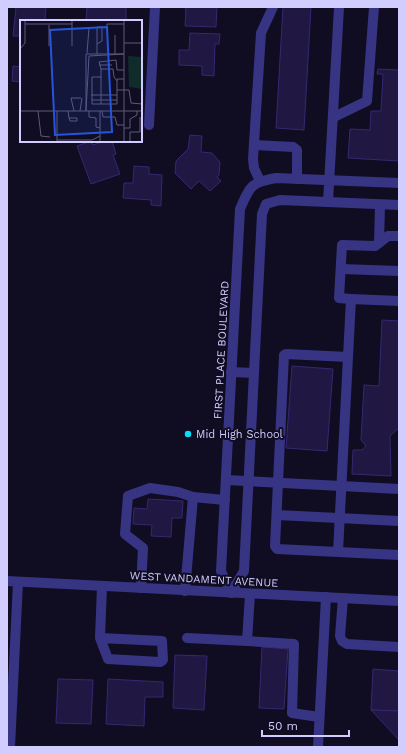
<svg xmlns="http://www.w3.org/2000/svg" width="406" height="754" font-family="'Work Sans',sans-serif">
  <style>
    .building { fill: #201743; stroke: #362871 }
    .lines { fill: none; stroke-linecap: round; stroke-linejoin: round }
    .minor { stroke: #373483; stroke-width: 10 }
    .poi-dot { fill: #00e0f8; stroke: #100c22; stroke-width: 1.5 }
    .labels { text-anchor: middle; stroke-width: 4; stroke-linejoin: round; paint-order: stroke }
    .street-label { font-size: 11px; fill: #d2cdff; stroke: #100c22 }
    .poi-label { font-size: 11px; fill: #d2cdff; stroke: #100c22; text-anchor: start }
    .inset-road { fill: none; stroke: #5e597a; stroke-width: 1 }
    .view { fill: #2654da; fill-opacity: 0.15; stroke: #2654da; stroke-width: 2 }
    .inset-edge { fill: none; stroke: #d2cdff; stroke-width: 2 }
  </style>
  <rect width="100%" height="100%" fill="#100c22"/>
  <!-- building -->
  <g class="building">
    <path d="M16,7H46L45,21H21V36H13Z"/>
    <path d="M87,7H126V21H86Z"/>
    <path d="M217,7L216,27L185,26L186,8L182,7Z"/>
    <path d="M283,7H311L304,130L276,128Z"/>
    <path d="M190,33L220,34L219,44H215L214,76L202,75V66L179,65V50H189Z"/>
    <path d="M13,66L21,67V82L12,81Z"/>
    <path d="M378,69L399,70V161L348,158L350,129L370,130L371,111H381L383,74H377Z"/>
    <path d="M190,135L202,136L201,152L212,153L220,162L219,175L217,177L221,181L210,191L199,181L191,189L175,173L176,161L188,149Z"/>
    <path d="M91,141L93,145L105,141H112L116,154L113,155L120,174L91,184L77,146Z"/>
    <path d="M134,166L149,167V174L162,175L161,206L151,205V200L123,198L124,183H133Z"/>
    <path d="M382,320L399,321V428L390,436L391,476L352,474L353,450H362L366,446L361,440L364,385L379,386Z"/>
    <path d="M292,366L333,369L327,451L286,448Z"/>
    <path d="M148,499L183,501L182,518H172L171,537L151,536L152,525L133,524L134,508L147,509Z"/>
    <path d="M262,647L288,649L284,709L259,708Z"/>
    <path d="M175,655L207,656L204,710L173,708Z"/>
    <path d="M373,669L399,671V711L371,710Z"/>
    <path d="M58,679L93,680L91,724L56,723Z"/>
    <path d="M108,679L163,682V697H145L144,726L106,724Z"/>
    <path d="M371,710L399,711V740Z"/>
  </g>
  <g class="lines">
    <!-- minor -->
    <g class="minor">
      <path d="M334,117L367,101L374,7"/>
      <path d="M149,125L155,7"/>
      <path d="M254,145L293,147L297,150V179"/>
      <path d="M260,181L254,168L253,159L261,33L273,7"/>
      <path d="M328,202L339,7"/>
      <path d="M379,243L380,205"/>
      <path d="M341,269L399,271"/>
      <path d="M351,299L339,298L342,245L375,246L388,236H399"/>
      <path d="M399,301L351,299L348,357L286,354L284,355L275,546L277,549L399,555"/>
      <path d="M231,372L254,373"/>
      <path d="M226,480L399,489"/>
      <path d="M277,515L399,521"/>
      <path d="M338,552L348,357"/>
      <path d="M7,581L399,601"/>
      <path d="M141,588L143,548L125,534L128,496L150,488L178,492L193,497"/>
      <path d="M185,591L193,497L225,500"/>
      <path d="M231,593L221,571L240,209C250,186 251,182 276,178L399,183"/>
      <path d="M231,593L244,571L262,214L266,204L280,200L399,205"/>
      <path d="M250,594L247,641L294,644L292,713L319,717"/>
      <path d="M343,598L340,636L342,641L347,644L399,647"/>
      <path d="M100,638L108,659L160,662L163,660L162,641L100,638L102,586"/>
      <path d="M187,638L247,641"/>
      <path d="M10,747L18,582"/>
      <path d="M318,747L326,597"/>
    </g>
  </g>
  <!-- markers -->
  <circle class="poi-dot" cx="188" cy="434" r="4"/>
  <g class="labels">
    <!-- street labels -->
    <g class="street-label">
      <text transform="translate(221 350) rotate(-87)" y="4">FIRST PLACE BOULEVARD</text>
      <text transform="translate(204 579) rotate(3)" y="4">WEST VANDAMENT AVENUE</text>
    </g>
    <!-- poi labels -->
    <g class="poi-label">
      <text x="196" y="438">Mid High School</text>
    </g>
  </g>
  <!-- overview -->
  <g transform="translate(20 20)">
    <rect width="122" height="122" fill="#100c22"/>
    <path d="M108,36L122,37V69L109,67Z" fill="#0f2c2b"/>
    <path class="inset-road" d="M104,0V122M5,4H52M29,5V26M87,7V4H104M104,23H122M52,26V0M0,29L5,23V0M67,33L69,8M77,34V7H82V21L77,24M95,34V15M79,45H92M81,49L79,42L96,40L97,50H104M81,57V84M97,61L94,57L93,49H81V57H72V84H97V59H104M97,70H109L111,83L122,84M71,75H97M72,80H97M0,91H122M18,91L21,116L30,117M37,91V121M48,91L49,98H57V101H50L49,98M54,91L51,78H61M60,91L62,78M66,91V34H104M66,91L69,36L104,34M69,91V97L76,98V107L80,108M80,91V122M82,91L83,97H95L97,105H104M104,108H110V99L117,95V91M37,120H72L80,116M110,122V112H120V97"/>
    <path class="view" d="M87,7L92,112L35,115L30,10Z"/>
    <rect width="122" height="122" class="inset-edge"/>
  </g>
  <!-- border -->
  <rect width="406" height="754" fill="none" stroke="#d2cdff" stroke-width="16"/>
  <!-- scale -->
  <path d="M262 730v6h87v-6" fill="none" stroke="#d2cdff" stroke-width="2"/>
  <text x="268" y="730" font-size="12" fill="#d2cdff" stroke="#100c22" stroke-width="3" paint-order="stroke">50 m</text>
</svg>
